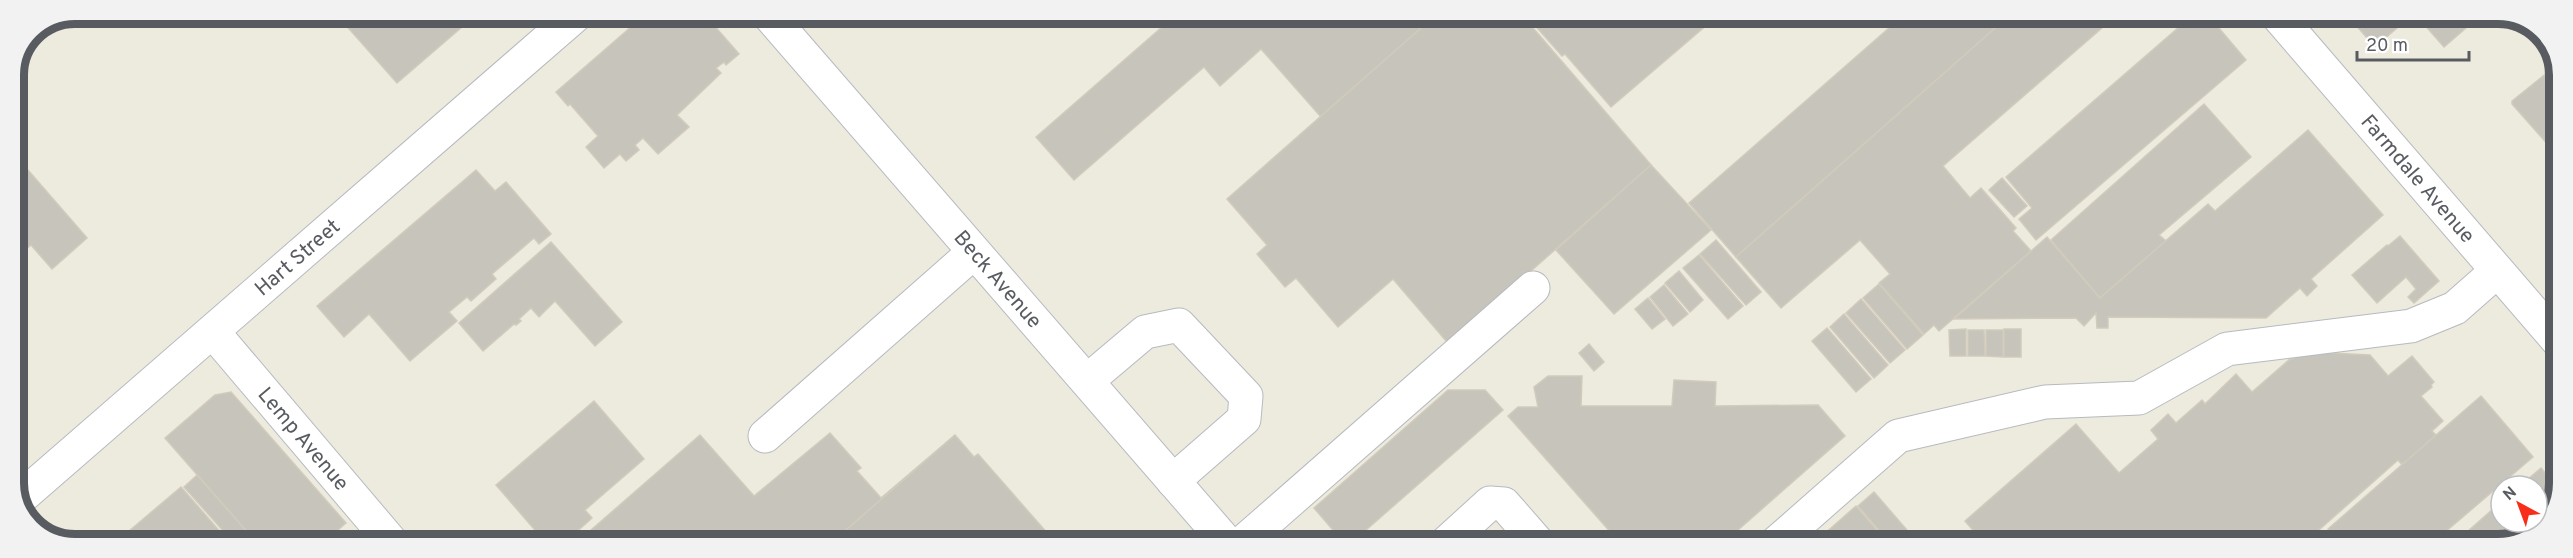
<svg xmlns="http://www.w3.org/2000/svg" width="2573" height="558" font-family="Overpass,sans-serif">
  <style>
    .building { fill: #c7c4bb; stroke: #d1cbbc; stroke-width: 1.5 }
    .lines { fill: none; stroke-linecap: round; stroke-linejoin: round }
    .minor-casing { stroke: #b7babf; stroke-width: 35 }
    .minor { stroke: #fff; stroke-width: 33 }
    .labels { text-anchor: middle; stroke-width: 5; stroke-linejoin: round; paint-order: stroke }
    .street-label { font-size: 21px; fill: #585c61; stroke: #fff }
    .rim { fill: none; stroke: #585c61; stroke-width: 8 }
  </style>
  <rect width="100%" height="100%" fill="#edeade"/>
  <!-- building -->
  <g class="building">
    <path d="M336,14H477L397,83Z"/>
    <path d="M646,14H704L739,54L726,65L724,62L716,68L721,73L677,115L689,127L658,154L643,138L635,145L639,150L626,161L620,154L604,168L586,147L598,136L570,104L568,106L556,92Z"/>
    <path d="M1177,14H1437L1321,117L1261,49L1220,86L1204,67L1074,180L1036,137Z"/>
    <path d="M1437,14H1521L1651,165L1472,323L1447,342L1393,279L1338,327L1296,278L1285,287L1257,254L1267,245L1227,199Z"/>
    <path d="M1525,14H1714L1716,17L1611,107L1565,54L1562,56Z"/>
    <path d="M1905,14H2011L1736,257L1689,203Z"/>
    <path d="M2011,14H2118L1943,166L1970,198L1981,188L2016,228L2013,231L2031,251L1939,331L1934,325L1924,334L1879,283L1890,274L1860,240L1781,308L1736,257Z"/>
    <path d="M2207,14L2246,60L2036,240L2019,219L2032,208L2006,177L2193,15Z"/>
    <path d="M2347,15H2412L2375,47Z"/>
    <path d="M2416,15H2481L2444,47Z"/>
    <path d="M2558,64L2559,67V157L2512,104V101Z"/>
    <path d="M2204,104L2251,157L2159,235L2166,241L2100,298L2051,240Z"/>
    <path d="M2308,130L2383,215L2311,279L2317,286L2307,296L2300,288L2266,318L2108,317V328H2097L2096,313L2084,326L2076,318L1954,319L2047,237L2100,298L2208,204L2215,211Z"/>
    <path d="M14,154L87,238L52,269L31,245L20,254L14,249Z"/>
    <path d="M1651,165L1711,230L1614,314L1556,250Z"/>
    <path d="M476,170L495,191L506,182L551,234L539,244L534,238L492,274L496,279L471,301L467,297L449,312L457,321L410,361L369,314L344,337L317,306Z"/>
    <path d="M2002,178L2027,206L2014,217L1989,190Z"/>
    <path d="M2400,236L2439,281L2414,303L2408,297L2416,289L2406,277L2377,303L2352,275L2387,245L2388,246Z"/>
    <path d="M1716,240L1761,292L1746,305L1700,254Z"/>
    <path d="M551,242L622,322L595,346L555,301L539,317L531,308L519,319L521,321L516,325L514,324L483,351L459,323Z"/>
    <path d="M1699,255L1743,306L1728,319L1683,268Z"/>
    <path d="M1679,271L1703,300L1690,312L1665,283Z"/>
    <path d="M1879,284L1923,335L1907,349L1863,298Z"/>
    <path d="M1664,285L1688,314L1673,326L1650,297Z"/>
    <path d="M1648,298L1665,319L1652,329L1635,309Z"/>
    <path d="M1861,299L1905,350L1890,363L1846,313Z"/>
    <path d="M1844,314L1888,365L1874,378L1830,327Z"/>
    <path d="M1827,328L1871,379L1856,392L1812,341Z"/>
    <path d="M1966,329V356H1950L1949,330Z"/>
    <rect x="2004" y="329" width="17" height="28"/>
    <path d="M1968,330H1984L1985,356H1968Z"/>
    <path d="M1986,330H2003V357L1986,356Z"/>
    <path d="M1589,344L1604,362L1594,371L1579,353Z"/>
    <path d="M2310,352L2370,355L2388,376L2412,356L2434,382L2431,385L2432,387L2421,396L2443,421L2432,431L2436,435L2402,465L2398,460L2303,544H1985L1965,521L2076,424L2119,473L2158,439L2151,430L2168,414L2176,423L2202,400L2205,404L2236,374L2252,392L2289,360Z"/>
    <path d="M1548,376H1582L1581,406H1672L1674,380L1716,382L1715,406L1818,405L1845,436L1722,544H1621L1508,416L1518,407H1538L1534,387Z"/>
    <path d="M1448,390H1485L1503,410L1350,544H1345L1314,508Z"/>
    <path d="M231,392L346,523L323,543H257L165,438L215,395Z"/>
    <path d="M2481,396L2533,457L2431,544H2369L2368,542L2365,544H2342L2328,529Z"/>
    <path d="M594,401L644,459L585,510L592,518L563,544H547L496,485Z"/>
    <path d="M830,433L861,468L857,471L881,498L955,435L830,544H575L700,435L754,496Z"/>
    <path d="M955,435L974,457L978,454L1048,534L1044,537L1047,541L1044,544H830Z"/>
    <path d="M2541,468L2558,488L2537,507V486H2520Z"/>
    <path d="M197,475L257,543H234L184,487Z"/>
    <path d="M181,487L230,543H115Z"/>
    <path d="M1874,492L1919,544H1891L1858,506Z"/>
    <path d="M2501,502V522H2536L2540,527L2538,529L2498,544H2464L2459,539Z"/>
    <path d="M1856,506L1889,544H1813Z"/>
  </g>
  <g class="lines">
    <defs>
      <g id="minor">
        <path id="s1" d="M768,14L1228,544"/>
        <path id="s2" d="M2277,15L2559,342"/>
        <path id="s3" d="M213,332L393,544"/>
        <path d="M1087,381L1145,332L1179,325L1246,396L1244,419L1173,481"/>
        <path d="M765,436L974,252"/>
        <path id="s4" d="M18,500L577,14"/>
        <path d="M1241,544L1533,288"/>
        <path d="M1445,544L1490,503L1504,504L1539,544"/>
        <path d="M1775,544L1898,436L2045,402L2139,398L2227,349L2411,326L2455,308L2497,271"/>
      </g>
    </defs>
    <!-- minor casing -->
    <use href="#minor" class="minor-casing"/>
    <!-- minor -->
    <use href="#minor" class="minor"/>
  </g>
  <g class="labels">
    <!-- street labels -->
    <g class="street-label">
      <text dy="7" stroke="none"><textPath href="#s2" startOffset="216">Farmdale Avenue</textPath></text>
      <text dy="7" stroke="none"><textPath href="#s4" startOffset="370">Hart Street</textPath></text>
      <text dy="7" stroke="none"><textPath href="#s1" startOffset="351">Beck Avenue</textPath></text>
      <text dy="7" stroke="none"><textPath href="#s3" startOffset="140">Lemp Avenue</textPath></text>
    </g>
  </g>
  <!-- crop -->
  <path d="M0 0H2573V558H0ZM75 24H2498A51 51 0 0 1 2549 75V483A51 51 0 0 1 2498 534H75A51 51 0 0 1 24 483V75A51 51 0 0 1 75 24Z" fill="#f2f2f2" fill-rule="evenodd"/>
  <path class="rim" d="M75 24H2498A51 51 0 0 1 2549 75V483A51 51 0 0 1 2498 534H75A51 51 0 0 1 24 483V75A51 51 0 0 1 75 24Z"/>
  <!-- north arrow -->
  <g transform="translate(2519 504) rotate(319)"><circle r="28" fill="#ffffff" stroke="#bcbec0" stroke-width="1.5"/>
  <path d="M0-4.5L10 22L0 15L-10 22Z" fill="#f72e1a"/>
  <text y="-9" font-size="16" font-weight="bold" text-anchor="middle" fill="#585c61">N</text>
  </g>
  <!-- scale -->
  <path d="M2357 51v9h112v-9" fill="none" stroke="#585c61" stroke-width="3"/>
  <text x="2366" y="51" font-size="18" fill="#585c61" stroke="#ffffff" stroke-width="4.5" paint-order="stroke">20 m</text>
</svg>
